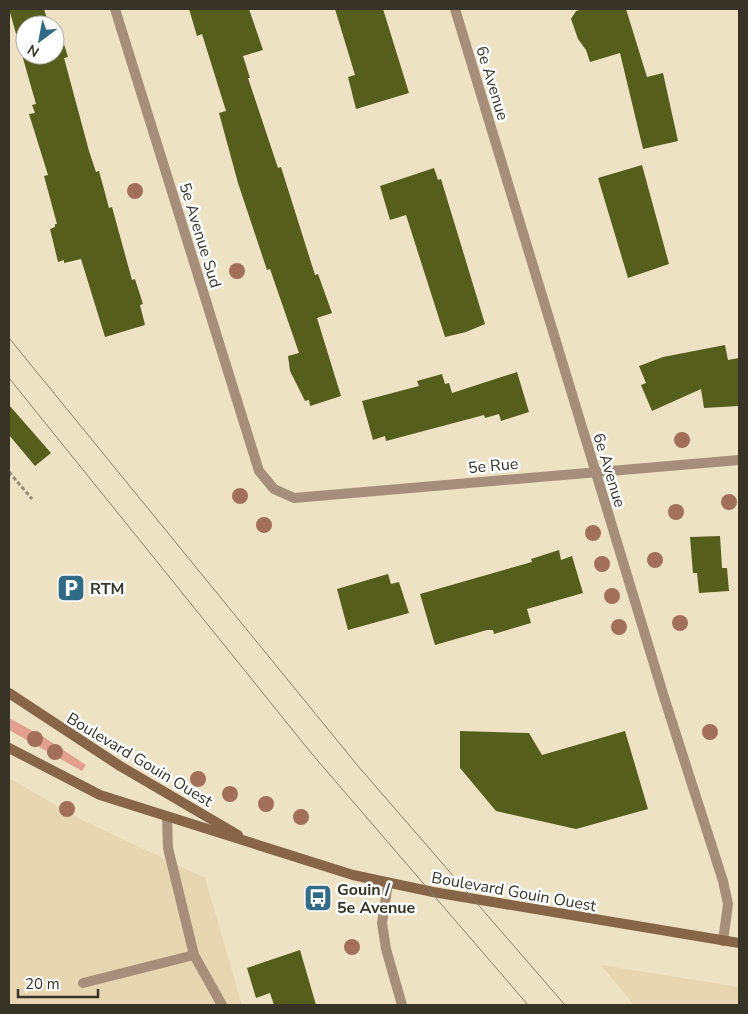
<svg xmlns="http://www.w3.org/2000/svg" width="748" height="1014" font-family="'Nunito Sans',sans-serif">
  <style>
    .built { fill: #e6d7b2 }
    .green { fill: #e29f90 }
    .building { fill: #555e1d }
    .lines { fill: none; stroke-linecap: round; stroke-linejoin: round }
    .path { stroke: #968d78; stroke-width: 3; stroke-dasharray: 4 2.5; stroke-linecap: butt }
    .lane { stroke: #a58e7a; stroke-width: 10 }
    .street { stroke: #a58e7a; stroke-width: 10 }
    .secondary { stroke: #866548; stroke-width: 10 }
    .tram { stroke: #89816d; stroke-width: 1 }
    .tree { fill: #a26f5a }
    .labels { text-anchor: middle; stroke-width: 5; stroke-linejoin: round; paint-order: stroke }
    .street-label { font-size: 16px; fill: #383327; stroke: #fff }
    .poi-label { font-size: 16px; font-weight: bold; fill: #383327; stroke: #fff; text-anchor: start }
  </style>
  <rect width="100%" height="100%" fill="#eee2c4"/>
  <!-- built -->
  <g class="built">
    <path d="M9,778L82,820L205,878L242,1005H9Z"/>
    <path d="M601,965L739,987V1005H634Z"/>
  </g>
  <!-- green -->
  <path class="green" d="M9,718L42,736L86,765L82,771L9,730Z"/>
  <!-- building -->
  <g class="building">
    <path d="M9,9H44L49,25H25V55H55V40L62,38L68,57L64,58L89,151L96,172L99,171L109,208L112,207L132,280L135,279L143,304L140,305L145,325L105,337L81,259L64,263V260L58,262L50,229L55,227V224H57L44,176L48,175L29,114L35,113L32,105L36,104Z"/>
    <path d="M189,9H249L263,50L243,56L250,78H248L278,168L281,167L315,275L318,274L332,313L317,318L341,396L310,406L309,400L305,401L290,371L288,356L299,353L270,269L267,270L238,183L219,113L226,111L202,34L197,36Z"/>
    <path d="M335,9H383L409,93L356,109L348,77L355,75Z"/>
    <path d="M584,9H626L647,77L663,73L678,141L643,149L620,53L590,62L586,50L578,39L571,19L576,11Z"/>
    <path d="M642,165L669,264L628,278L598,178Z"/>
    <path d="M434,168L438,180L441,179L485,324L466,332L445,337L406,215L390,220L380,186Z"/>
    <path d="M725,345L728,360L739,358V406L704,408L701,389L652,411L641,385L646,383L639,366L663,357Z"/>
    <path d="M517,372L529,412L501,421L499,414L485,418L484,415L386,441L385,436L373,440L362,401L419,386L417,381L442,374L445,384L449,383L452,393Z"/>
    <path d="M9,405L51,453L35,466L9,435Z"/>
    <path d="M720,536L722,568H727L729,591L699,593L697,573H693L690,537Z"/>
    <path d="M559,550L561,560L572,556L583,593L527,609L531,623L494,634L493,630H487L435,645L420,594L532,562L531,559Z"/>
    <path d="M388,574L391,584L399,582L409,613L348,630L337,589Z"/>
    <path d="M460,731L529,733L542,755L625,731L648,809L576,829L496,811L460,768Z"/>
    <path d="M300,950L316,1005H274L270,993L256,998L247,968Z"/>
  </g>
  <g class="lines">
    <!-- path -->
    <path class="path" d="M9,472L32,499"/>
    <!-- lane -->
    <g class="lane">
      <path d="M194,955L222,1005"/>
      <path d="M83,983L194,955L168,848L167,817"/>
    </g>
    <!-- street -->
    <g class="street">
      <path d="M115,9L259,471L274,489L294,498L739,460"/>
      <path d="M455,9L664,697L723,881L728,904L723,941"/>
      <path d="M388,883L382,923L386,949L402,1005"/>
    </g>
    <!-- secondary -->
    <g class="secondary">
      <path d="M9,693L120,766L238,835"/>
      <path d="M9,748L100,795L353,875L433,892L739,943"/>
    </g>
    <!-- tram -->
    <g class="tram">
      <path d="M9,338L358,766L565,1005"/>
      <path d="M9,378L312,754L528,1005"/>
    </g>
  </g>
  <!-- trees -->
  <g class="tree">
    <circle cx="135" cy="191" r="8"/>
    <circle cx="237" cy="271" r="8"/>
    <circle cx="682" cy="440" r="8"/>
    <circle cx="240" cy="496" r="8"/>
    <circle cx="729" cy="502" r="8"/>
    <circle cx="676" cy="512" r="8"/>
    <circle cx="264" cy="525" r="8"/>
    <circle cx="593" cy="533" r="8"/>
    <circle cx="655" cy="560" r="8"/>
    <circle cx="602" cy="564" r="8"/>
    <circle cx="612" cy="596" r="8"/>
    <circle cx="680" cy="623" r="8"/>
    <circle cx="619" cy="627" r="8"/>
    <circle cx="710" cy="732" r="8"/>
    <circle cx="35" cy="739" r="8"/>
    <circle cx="55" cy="752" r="8"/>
    <circle cx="198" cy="779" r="8"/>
    <circle cx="230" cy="794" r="8"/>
    <circle cx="266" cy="804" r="8"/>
    <circle cx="67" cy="809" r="8"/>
    <circle cx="301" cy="817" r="8"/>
    <circle cx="352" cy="947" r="8"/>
  </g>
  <!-- icons -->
  <defs>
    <symbol id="parking-square" viewBox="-11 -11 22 22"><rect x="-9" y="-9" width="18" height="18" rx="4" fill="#326b85" stroke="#fff"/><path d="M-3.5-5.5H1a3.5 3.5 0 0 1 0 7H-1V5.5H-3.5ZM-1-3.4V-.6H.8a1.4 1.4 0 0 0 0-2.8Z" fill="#fff"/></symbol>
    <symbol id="bus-square" viewBox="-11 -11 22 22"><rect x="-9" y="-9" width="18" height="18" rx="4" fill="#326b85" stroke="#fff"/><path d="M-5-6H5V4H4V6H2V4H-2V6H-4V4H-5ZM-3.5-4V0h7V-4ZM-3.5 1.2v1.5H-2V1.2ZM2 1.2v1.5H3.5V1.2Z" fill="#fff"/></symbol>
  </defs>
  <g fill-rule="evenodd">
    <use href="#parking-square" x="55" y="572" width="32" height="32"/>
    <use href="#bus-square" x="302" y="882" width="32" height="32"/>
  </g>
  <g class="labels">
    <!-- street labels -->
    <g class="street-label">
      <text transform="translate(493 83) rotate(73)" y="6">6e Avenue</text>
      <text transform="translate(201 235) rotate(73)" y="6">5e Avenue Sud</text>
      <text transform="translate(493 465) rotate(-5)" y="6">5e Rue</text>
      <text transform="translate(610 470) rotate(73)" y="6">6e Avenue</text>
      <text transform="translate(140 759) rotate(31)" y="6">Boulevard Gouin Ouest</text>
      <text transform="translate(514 891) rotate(10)" y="6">Boulevard Gouin Ouest</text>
    </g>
    <!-- poi labels -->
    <g class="poi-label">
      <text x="90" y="594">RTM</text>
      <text x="337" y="895">Gouin /<tspan x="337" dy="18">5e Avenue</tspan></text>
    </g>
  </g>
  <!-- border -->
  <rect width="748" height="1014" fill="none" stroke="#383327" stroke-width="20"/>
  <!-- north arrow -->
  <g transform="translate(40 40) rotate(212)"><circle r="24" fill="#ffffff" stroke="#afada9"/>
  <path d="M0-4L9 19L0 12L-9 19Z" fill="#326b85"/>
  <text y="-8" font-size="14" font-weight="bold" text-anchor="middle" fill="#383327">N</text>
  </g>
  <!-- scale -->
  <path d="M18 989v8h80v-8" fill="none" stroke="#383327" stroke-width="2.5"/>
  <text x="25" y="989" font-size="15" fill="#383327" stroke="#ffffff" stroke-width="4" paint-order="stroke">20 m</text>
</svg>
